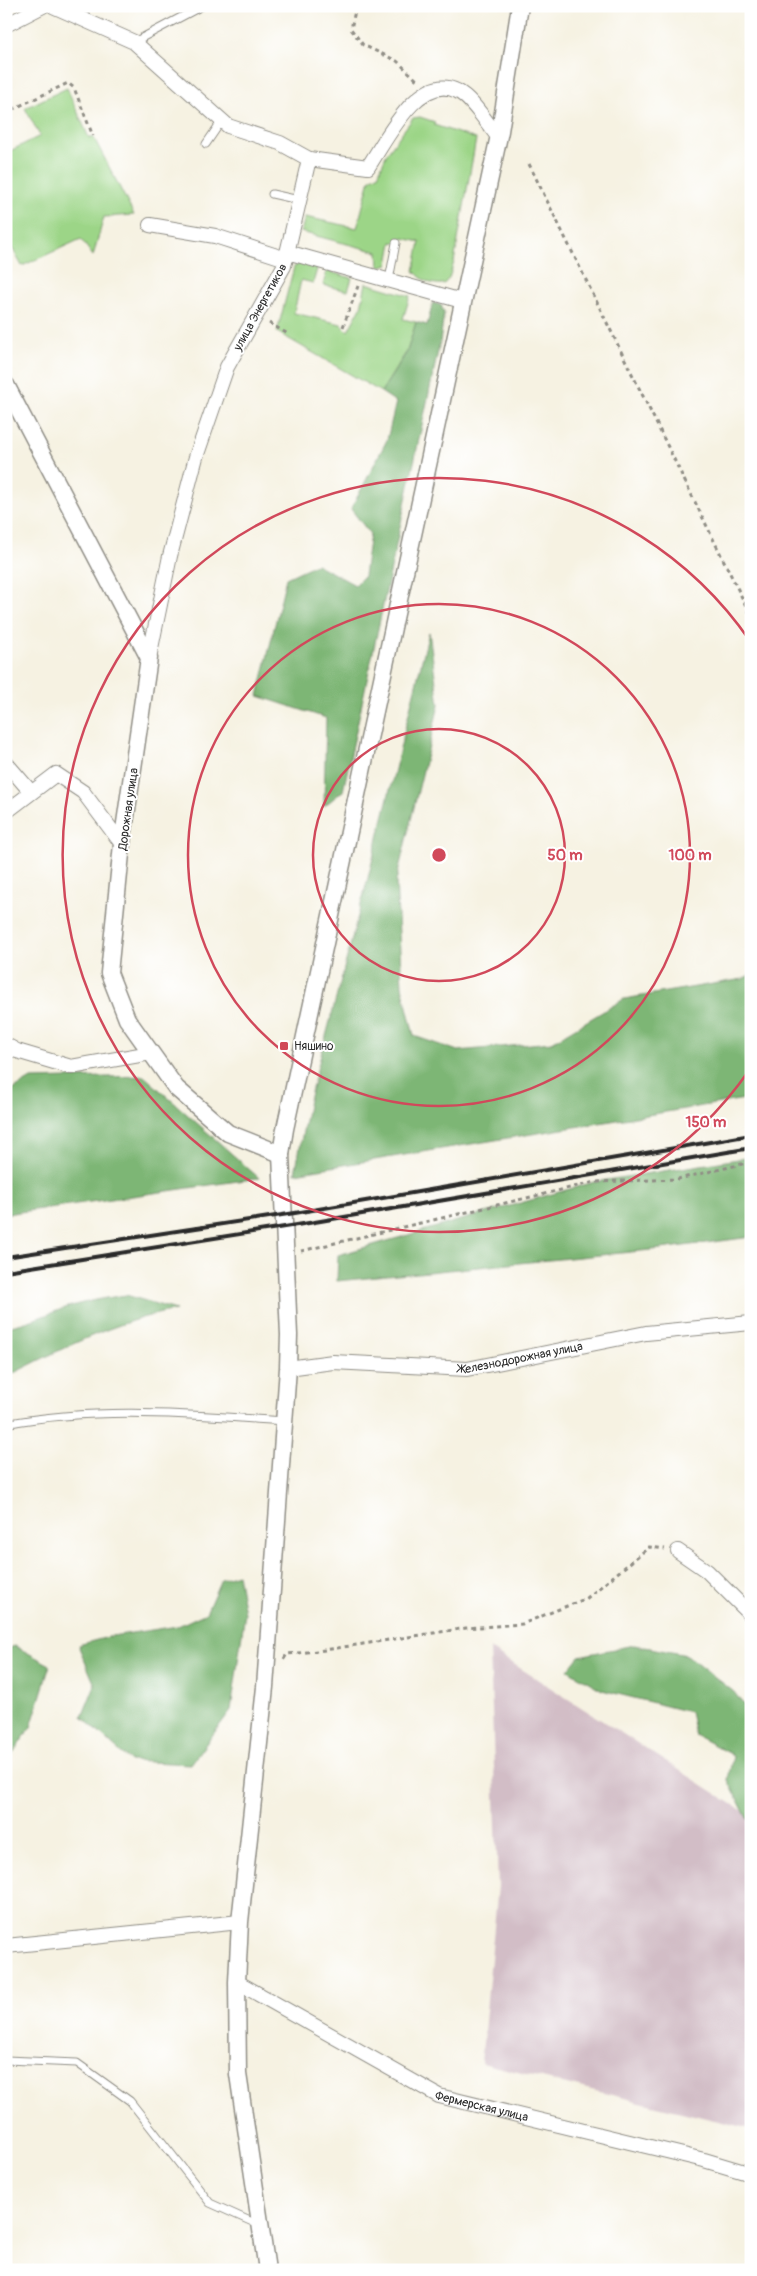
<svg xmlns="http://www.w3.org/2000/svg" width="757" height="2276" font-family="Pangolin,sans-serif">
  <style>
    .industrial { fill: #d2bdc6 }
    .green { fill: #9cd587; stroke: #648059 }
    .forest { fill: #7db674; stroke: #547050 }
    .lines { fill: none; stroke-linecap: round; stroke-linejoin: round }
    .service-casing { stroke: #908e86; stroke-width: 9 }
    .minor-casing { stroke: #908e86; stroke-width: 16 }
    .tertiary-casing { stroke: #908e86; stroke-width: 19 }
    .path { stroke: #908e86; stroke-width: 3; stroke-dasharray: 4 4; stroke-linecap: butt }
    .service { stroke: #fff; stroke-width: 7 }
    .minor { stroke: #fff; stroke-width: 14 }
    .tertiary { stroke: #fff; stroke-width: 16 }
    .rail { stroke: #2b2b2b; stroke-width: 4 }
    .ring { fill: none; stroke: #d1495b; stroke-width: 2.5 }
    .poi-dot { fill: #d1495b; stroke: #fff; stroke-width: 2 }
    .labels { text-anchor: middle; stroke-width: 4; stroke-linejoin: round; paint-order: stroke }
    .street-label { font-size: 12px; fill: #2b2b2b; stroke: #fff }
    .poi-label { font-size: 12px; fill: #2b2b2b; stroke: #fff; text-anchor: start }
    .centre { fill: #d1495b; stroke: #fff; stroke-width: 2.5 }
    .ring-label { font-size: 15px; text-anchor: middle; font-weight: bold; fill: #d1495b; stroke: #fff; stroke-width: 4; stroke-linejoin: round; paint-order: stroke }
  </style>
  <rect width="100%" height="100%" fill="#fff"/>
  <filter id="ink" filterUnits="userSpaceOnUse"><feTurbulence type="fractalNoise" baseFrequency=".02" numOctaves="2"/><feDisplacementMap in="SourceGraphic" scale="10" xChannelSelector="R" yChannelSelector="G"/><feConvolveMatrix kernelMatrix="1 2 1 2 8 2 1 2 1" color-interpolation-filters="sRGB"/></filter>
  <filter id="wash" filterUnits="userSpaceOnUse"><feTurbulence type="fractalNoise" baseFrequency=".0096" numOctaves="4" result="noise"/><feDisplacementMap in="SourceGraphic" scale="20" xChannelSelector="R" yChannelSelector="G"/><feGaussianBlur stdDeviation="1.12" result="paint"/><feColorMatrix in="noise" values="0 0 0 0 0 0 0 0 0 0 0 0 0 0 0 0 0 1.4 0 .05"/><feComposite in="paint" operator="in"/></filter>
  <g filter="url(#wash)">
    <rect width="100%" height="100%" fill="#f6f2e2"/>
    <!-- industrial -->
    <path class="industrial" d="M490,1649L751,1816V2129L481,2063L498,1886Z"/>
    <!-- green -->
    <g class="green">
      <path d="M67,88L89,138L93,136L134,215L104,217L93,256L81,239L22,266L6,237V153L40,136L25,108Z"/>
      <path d="M420,117L435,122L434,125L476,139L454,262L449,278L444,284C429,285 424,281 414,271L420,242L403,238L402,244L392,242L388,264L379,267L378,252L301,232L305,217L357,228L370,179L378,175L387,153L413,118Z"/>
      <path d="M300,263L314,266L317,269L313,283L301,280L294,313L341,324L348,331L361,307L366,283L410,296L403,319L416,322L407,351L381,392L277,332L294,267Z"/>
      <path d="M327,271L352,278L348,291L323,285Z"/>
    </g>
    <!-- forest -->
    <g class="forest">
      <path d="M433,303L441,305L444,313L440,342L343,791L324,806L326,718L258,696L286,578L316,564L355,585L364,576L370,534L351,509L387,440L396,402L381,392L407,352L416,322L427,325Z"/>
      <path d="M429,632L439,705L396,881L402,986L414,1036L458,1051L552,1042L624,999L743,979L751,974V1098L295,1173L309,1100L367,882Z"/>
      <path d="M144,1076L259,1178L6,1214V1094L31,1079Z"/>
      <path d="M751,1157V1237L661,1249L337,1281L338,1255L594,1182Z"/>
      <path d="M126,1295L176,1310C115,1321 61,1349 6,1377V1327C26,1323 43,1316 62,1309C82,1302 105,1298 126,1295Z"/>
      <path d="M238,1574L245,1613L231,1710L191,1764L130,1761L82,1717L95,1685L78,1645L112,1636L178,1626L206,1613L221,1579Z"/>
      <path d="M634,1645L687,1655L734,1692L751,1715V1821L748,1820L728,1780L733,1755L695,1735L690,1712L602,1690L568,1670L579,1656Z"/>
      <path d="M15,1646L50,1665L31,1727L6,1763V1649Z"/>
    </g>
  </g>
  <g filter="url(#ink)">
    <g class="lines">
      <defs>
        <g id="service">
          <path d="M134,42L202,6"/>
          <path d="M206,144L221,122"/>
          <path d="M272,194L299,200"/>
          <path d="M389,280L396,243"/>
          <path d="M6,1424C98,1406 192,1415 285,1421"/>
          <path d="M6,2060L77,2063L130,2101L210,2203L259,2225"/>
        </g>
        <g id="minor">
          <path d="M53,6L134,42L228,126L280,143L309,159L284,266L227,367L196,457L170,556L149,658"/>
          <path d="M6,25L43,6"/>
          <path d="M309,159L368,167C385,142 419,71 457,91C472,98 488,125 499,138"/>
          <path d="M150,225L215,236L286,259"/>
          <path d="M287,252L462,301"/>
          <path d="M6,763L31,792"/>
          <path d="M6,812L56,774L83,792L122,844"/>
          <path d="M6,1045L17,1051L71,1067L151,1053"/>
          <path id="s1" d="M288,1368L333,1362L467,1369L646,1333L751,1323"/>
          <path d="M678,1551L707,1571L751,1615"/>
          <path d="M6,1946L240,1922"/>
          <path id="s2" d="M237,1982L439,2096L704,2160L751,2174"/>
        </g>
        <g id="tertiary">
          <path d="M6,385L149,658L122,844L109,973L127,1019L176,1088L228,1133L281,1154"/>
          <path d="M267,2270L238,2074L237,1982L240,1922L265,1687L288,1368L289,1335L281,1154L285,1129L500,131L520,6"/>
        </g>
      </defs>
      <!-- service casing -->
      <use href="#service" class="service-casing"/>
      <!-- minor casing -->
      <use href="#minor" class="minor-casing"/>
      <!-- tertiary casing -->
      <use href="#tertiary" class="tertiary-casing"/>
      <!-- path -->
      <g class="path">
        <path d="M356,6L351,29L363,45L397,61L418,81"/>
        <path d="M6,114L13,109L68,83L74,88L93,136"/>
        <path d="M529,164L751,616"/>
        <path d="M269,323L288,334"/>
        <path d="M343,327L358,286"/>
        <path d="M301,1251L595,1182L678,1179L751,1162"/>
        <path d="M284,1659L287,1654L318,1651L466,1628L522,1624L587,1598L649,1547L665,1549"/>
      </g>
      <!-- service -->
      <use href="#service" class="service"/>
      <!-- minor -->
      <use href="#minor" class="minor"/>
      <!-- tertiary -->
      <use href="#tertiary" class="tertiary"/>
      <!-- rail -->
      <g class="rail">
        <path d="M6,1257L295,1213L751,1135"/>
        <path d="M6,1271L297,1225L751,1148"/>
      </g>
    </g>
  </g>
  <!-- distance rings -->
  <g class="ring">
    <circle cx="439" cy="855" r="126"/>
    <circle cx="439" cy="855" r="251"/>
    <path d="M750 1069A377 377 0 1 1 750 641"/>
  </g>
  <!-- markers -->
  <rect class="poi-dot" x="279" y="1041" width="10" height="10" rx="2.5"/>
  <g class="labels">
    <!-- street labels -->
    <g class="street-label">
      <text transform="translate(260 307) rotate(-61)" y="4">улица Энергетиков</text>
      <text transform="translate(128 809) rotate(-82)" y="4">Дорожная улица</text>
      <text dy="4" stroke="none"><textPath href="#s1" startOffset="234">Железнодорожная улица</textPath></text>
      <text dy="4" stroke="none"><textPath href="#s2" startOffset="276">Фермерская улица</textPath></text>
    </g>
    <!-- poi labels -->
    <g class="poi-label">
      <text x="294" y="1050">Няшино</text>
    </g>
  </g>
  <circle cx="439" cy="855" r="8" class="centre"/>
  <g class="ring-label">
    <text x="565" y="860">50 m</text>
    <text x="690" y="860">100 m</text>
    <text x="706" y="1127">150 m</text>
  </g>
  <!-- margin -->
  <rect width="757" height="2276" fill="none" stroke="#fff" stroke-width="25"/>
</svg>
